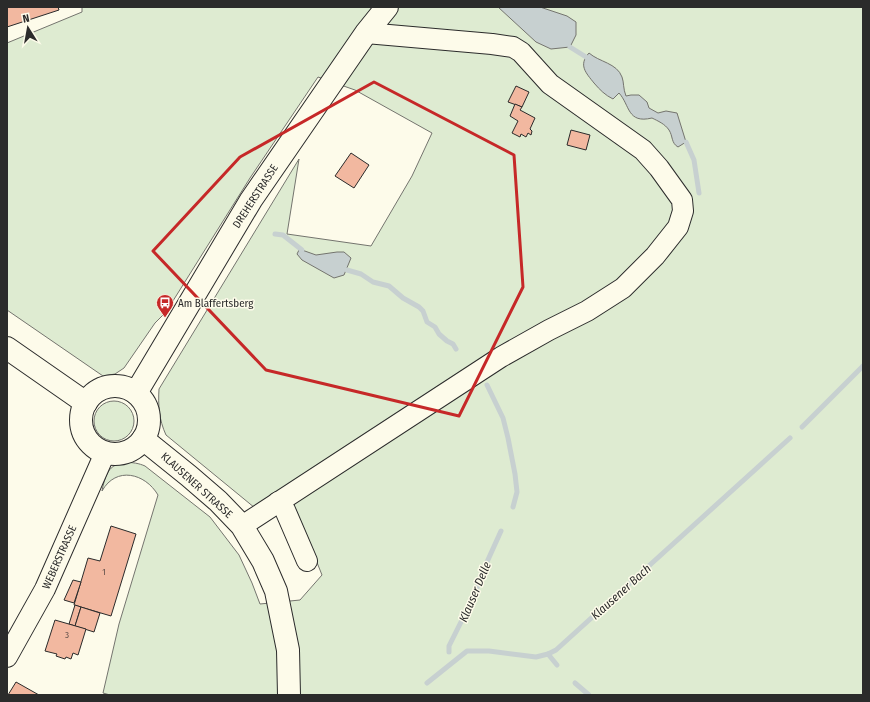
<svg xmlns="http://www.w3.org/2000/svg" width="870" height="702" font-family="'Fira Sans Condensed',sans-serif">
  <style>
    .green { fill: #deebd1; stroke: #74746e }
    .water { fill: #c7d0d0; stroke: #74746e }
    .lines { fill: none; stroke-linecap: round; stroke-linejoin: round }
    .stream { stroke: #c7d0d0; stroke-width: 5 }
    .building { fill: #f2b8a0; stroke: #2b2b2b }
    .minor-casing { stroke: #2b2b2b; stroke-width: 22 }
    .major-casing { stroke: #2b2b2b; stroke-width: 24 }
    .minor { stroke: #fdfbea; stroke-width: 20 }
    .major { stroke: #fdfbea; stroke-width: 22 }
    .marked { fill: none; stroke: #c62828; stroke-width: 3; stroke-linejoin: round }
    .labels { text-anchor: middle; stroke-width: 3; stroke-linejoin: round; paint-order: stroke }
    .number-label { font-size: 9px; fill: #5d4e48 }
    .street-label { font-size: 11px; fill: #2b2b2b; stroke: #fdfbea }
    .poi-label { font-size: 11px; fill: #2b2b2b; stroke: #fdfbea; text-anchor: start }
    .water-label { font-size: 12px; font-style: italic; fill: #2b2b2b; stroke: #fdfbea }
  </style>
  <rect width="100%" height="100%" fill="#fdfbea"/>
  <!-- green -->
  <g class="green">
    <path d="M82,7H863V695H110L103,693L119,624L158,495C145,473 116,466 102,491C103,485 105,477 108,472C115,460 134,461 145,466L210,517L239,555L252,583L260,604L300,600L322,575L308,540L290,502L255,508L166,435C159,420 158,405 159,389L299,159L287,234L371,246L412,176L432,133L355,90L318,77L250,178L166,312L155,323L124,368L115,374L103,376L7,310V43L82,12Z"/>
    <circle cx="114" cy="421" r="20"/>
  </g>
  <!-- water -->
  <g class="water">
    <path d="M498,7H540L567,16L576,22V35L570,47L551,49L536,42Z"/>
    <path d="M589,53C599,62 617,63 622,77C624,82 623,89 626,96L631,95H639L647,102L649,108L658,113L666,111L677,113L686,142L678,147C671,143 673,136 669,130C665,124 658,121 652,118C627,124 630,105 619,93L613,99C605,95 600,90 594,83C586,73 578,65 589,53Z"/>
    <path d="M299,250H302L316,255L337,252H344L351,258L344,275L334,278L302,260L297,254Z"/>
  </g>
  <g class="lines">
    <!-- stream -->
    <g class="stream">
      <path d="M570,47L586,57"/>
      <path d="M686,142L694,160L699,193"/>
      <path d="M275,234L283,235L302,250"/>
      <path d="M347,270L361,274L373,282L389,286L403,298L419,307L423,311L427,322L435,327L439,334L447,341L453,344L456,349"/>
      <path d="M487,385L503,418L508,438L515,474L517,492L513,507"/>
      <path d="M802,427L863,366"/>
      <path d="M449,652V646L462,620L464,617L467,616L469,611L482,573L501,531"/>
      <path d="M548,654L557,665"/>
      <path d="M427,683L467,651H489L536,657L548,654L556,650L790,438"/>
      <path d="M575,683L589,695"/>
    </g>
  </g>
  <!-- building -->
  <g class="building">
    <path d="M7,7H58L59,10L7,27Z"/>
    <path d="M516,86L529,92L522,107L508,102Z"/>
    <path d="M515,104L522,107L520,110L535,118L530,129L532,131L531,135L528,133L526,137L521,134L520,137L512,133L518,121L510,116Z"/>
    <path d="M571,130L590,135L586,150L567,145Z"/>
    <path d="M351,153L369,165L354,188L335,176Z"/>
    <path d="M111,526L136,534L111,616L74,605L88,558L100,561Z"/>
    <path d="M73,580L81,582L74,603L64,600Z"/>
    <path d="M75,605L81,607L75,626L69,624Z"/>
    <path d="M81,607L100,613L94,632L75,626Z"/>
    <path d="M55,620L86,629L78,655L73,653L71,659L66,657L65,659L56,656L57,654L45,651Z"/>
    <path d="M16,682L39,695H8Z"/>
  </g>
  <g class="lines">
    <defs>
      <g id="minor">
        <path d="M278,502L285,510L307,561"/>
        <path d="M242,526L501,357L549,330L587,311L623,288L655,256L678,227L683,211L682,200L659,168L643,150L550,84L521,52L513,47L492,44L366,33"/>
        <path d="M7,657L45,589L105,453"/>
      </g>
      <g id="major">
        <path d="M7,348L86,403"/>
        <circle cx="115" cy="420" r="34"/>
        <path d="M136,393L251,200L366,33L387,7"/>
        <path d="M143,439L189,476L218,501L242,526L263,561L276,591L288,650L289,695"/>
      </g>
    </defs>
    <!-- minor casing -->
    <use href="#minor" class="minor-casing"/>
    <!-- major casing -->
    <use href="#major" class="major-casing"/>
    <!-- minor -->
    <use href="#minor" class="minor"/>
    <!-- major -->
    <use href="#major" class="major"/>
  </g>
  <!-- marked area -->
  <path class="marked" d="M374,82L514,155L523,287L459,416L266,370L153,251L240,157Z"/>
  <!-- icons -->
  <defs>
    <symbol id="bus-pin" viewBox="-11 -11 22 30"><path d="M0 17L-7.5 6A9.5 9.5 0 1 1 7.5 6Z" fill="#c62828" stroke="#fdfbea"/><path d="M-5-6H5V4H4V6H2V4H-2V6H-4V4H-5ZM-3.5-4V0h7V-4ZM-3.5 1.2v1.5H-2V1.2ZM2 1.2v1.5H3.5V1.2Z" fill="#fff"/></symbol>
  </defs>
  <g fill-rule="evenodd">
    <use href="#bus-pin" x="155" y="293" width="20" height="27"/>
  </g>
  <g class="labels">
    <!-- number labels -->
    <g class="number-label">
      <text x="104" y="575">1</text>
      <text x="67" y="638">3</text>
    </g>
    <!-- street labels -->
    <g class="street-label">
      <text transform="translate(255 196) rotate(-57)" y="4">DREHERSTRASSE</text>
      <text transform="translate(197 485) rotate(42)" y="4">KLAUSENER STRASSE</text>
      <text transform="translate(59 557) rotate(-66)" y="4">WEBERSTRASSE</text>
    </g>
    <!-- poi labels -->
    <g class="poi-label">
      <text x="178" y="307">Am Blaffertsberg</text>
    </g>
    <!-- water labels -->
    <g class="water-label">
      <text transform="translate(475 592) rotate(-67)" y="4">Klauser Delle</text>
      <text transform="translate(621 592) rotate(-42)" y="4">Klausener Bach</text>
    </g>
  </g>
  <!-- border -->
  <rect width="870" height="702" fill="none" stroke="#2b2b2b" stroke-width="16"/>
  <!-- north arrow -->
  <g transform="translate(28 28) rotate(349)" stroke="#fdfbea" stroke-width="3" paint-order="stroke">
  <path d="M0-3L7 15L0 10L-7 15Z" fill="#2b2b2b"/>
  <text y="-6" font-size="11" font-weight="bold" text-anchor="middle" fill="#2b2b2b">N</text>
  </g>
</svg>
